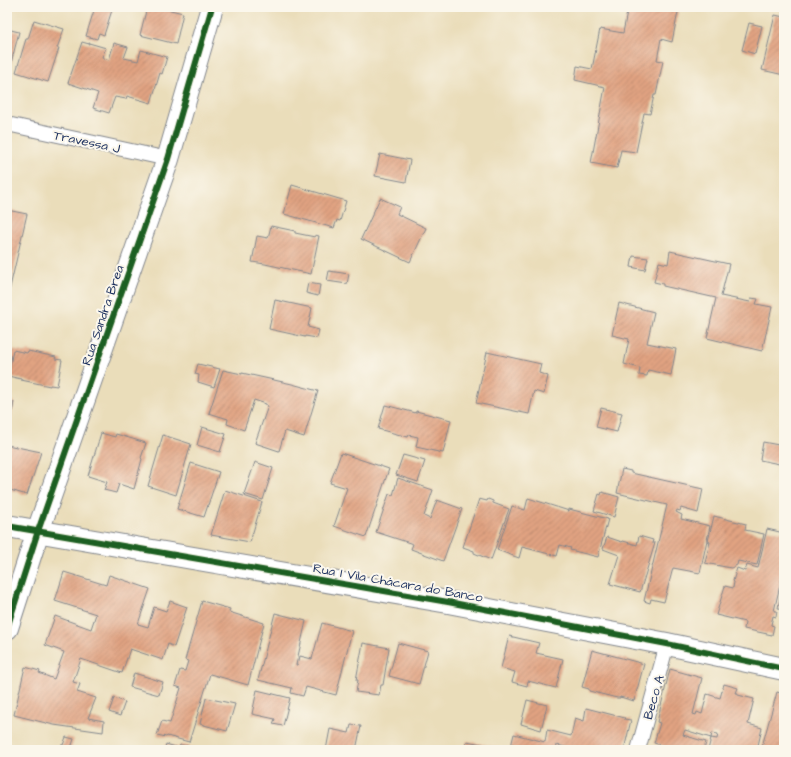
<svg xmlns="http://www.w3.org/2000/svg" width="791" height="757" font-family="'Architects Daughter',sans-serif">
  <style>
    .building { fill: url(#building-hatch) }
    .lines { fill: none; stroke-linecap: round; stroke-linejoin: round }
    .lane-casing { stroke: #82868c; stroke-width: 16 }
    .street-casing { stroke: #82868c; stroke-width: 24 }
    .lane { stroke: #fff; stroke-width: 14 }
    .street { stroke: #fff; stroke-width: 22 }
    .cycleway-casing { stroke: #fbf7ec; stroke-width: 8 }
    .cycleway { stroke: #1b5e20; stroke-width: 6 }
    .labels { text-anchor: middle; stroke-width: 4; stroke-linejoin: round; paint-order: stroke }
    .street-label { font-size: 13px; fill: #1b2f5e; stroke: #fbf7ec }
  </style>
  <defs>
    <pattern id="building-hatch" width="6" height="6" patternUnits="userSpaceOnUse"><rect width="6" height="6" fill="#e1a381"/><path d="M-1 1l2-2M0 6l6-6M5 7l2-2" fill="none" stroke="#b6856d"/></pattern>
  </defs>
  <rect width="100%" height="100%" fill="#fbf7ec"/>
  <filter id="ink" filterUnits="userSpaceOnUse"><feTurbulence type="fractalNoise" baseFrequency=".025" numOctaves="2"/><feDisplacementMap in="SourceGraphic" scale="8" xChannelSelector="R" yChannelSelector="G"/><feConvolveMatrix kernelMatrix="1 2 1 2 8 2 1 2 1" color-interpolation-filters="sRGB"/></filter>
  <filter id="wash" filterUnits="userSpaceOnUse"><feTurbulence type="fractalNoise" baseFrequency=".012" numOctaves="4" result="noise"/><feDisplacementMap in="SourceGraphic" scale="16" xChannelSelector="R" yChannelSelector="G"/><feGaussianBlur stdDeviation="0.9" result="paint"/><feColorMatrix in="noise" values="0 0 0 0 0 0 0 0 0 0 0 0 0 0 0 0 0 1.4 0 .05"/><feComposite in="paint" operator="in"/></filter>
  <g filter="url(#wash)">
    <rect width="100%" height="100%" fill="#eaddba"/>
    <g id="blocks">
      <!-- building -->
      <g class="building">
        <path d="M95,7H113L104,35L99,33L97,39L86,36Z"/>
        <path d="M147,7H158L183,13L176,44L140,35Z"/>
        <path d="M628,7H679L672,42L661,39L657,60L663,61L656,95H654L650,114L644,113L636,152L621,150L617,168L591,163L605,87L575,80L577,66L592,69L600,29L623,33Z"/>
        <path d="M775,15L784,17V75L762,70Z"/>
        <path d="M34,20L64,29L57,48H59L48,82L16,72L26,39H28Z"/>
        <path d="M749,23L762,26L755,54L742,50Z"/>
        <path d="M7,29L19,32L9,71L7,70Z"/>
        <path d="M82,42L89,44V43L106,48L102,57L109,60L114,43L128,47L124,58L138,61L141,50L167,57L162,74L160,73L151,103L127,96L126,99L115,97L109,113L93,108L98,93L68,83Z"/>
        <path d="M380,154L410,160L406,182L375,176Z"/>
        <path d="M292,185L346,201L340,221L337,220L334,228L284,214Z"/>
        <path d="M380,198L400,207L397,214L426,228L410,262L361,239Z"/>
        <path d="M7,210L27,214L8,296H7Z"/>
        <path d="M271,226L295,231V233L315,237V235L319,236L311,274L265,264L252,262L257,236L268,238Z"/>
        <path d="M670,251L729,264L721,296L750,302L751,298L758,299L756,304L772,307L762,351L707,338L716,298L663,286V284L654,282L659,262L668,264Z"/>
        <path d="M633,256L648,258L645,270L631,267Z"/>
        <path d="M329,271L349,274L347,284L327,281Z"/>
        <path d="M308,283L320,285L318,296L306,293Z"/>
        <path d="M275,300L312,308L308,327L319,330L317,338L305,336V337L269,329Z"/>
        <path d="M619,303L654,312L647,343L676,349L671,375L648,370L647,376L639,375L640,368L624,364L629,339L612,335Z"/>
        <path d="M13,350L27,353L28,351L56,357L55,359L62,360L57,386L50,385V386L21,380V379L8,376Z"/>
        <path d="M487,352L541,364L539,373L548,376L544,394L534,391L529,414L476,403Z"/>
        <path d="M198,364L220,369L214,387L198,382L199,375L195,374Z"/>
        <path d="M223,370L242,374V373L292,384L318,391L304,437L285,431L279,451L255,443L268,406L266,405V404L254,400L244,430L227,424L228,419L209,413Z"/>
        <path d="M7,400L14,402L8,436H7Z"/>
        <path d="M385,405L416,413V411L451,420L443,453L416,447L418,437L409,435L408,437L378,429Z"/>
        <path d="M601,408L622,413L617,432L596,427Z"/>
        <path d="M202,427L226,434L220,452L197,445Z"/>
        <path d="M101,433L115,437L116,434L146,443L141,458L142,459L134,489L119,484L116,493L104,490L107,482L88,476Z"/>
        <path d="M163,435L191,444L176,495L148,486Z"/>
        <path d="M763,442L784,446V465L760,460Z"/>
        <path d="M7,445L41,452L27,495L7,489Z"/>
        <path d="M341,453L389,469L366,537L334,526L347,488L330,483Z"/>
        <path d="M403,455L425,461L418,482L396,475Z"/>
        <path d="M255,462L273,468L263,500L244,494Z"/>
        <path d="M191,463L219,472L204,517L177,509Z"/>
        <path d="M622,469L631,471V473L703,489L698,513L681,508L680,511L677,510L676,512L682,515L681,519L710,526L700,573L673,568L664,602L651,599L650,603L644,601L667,505L617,493Z"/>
        <path d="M398,478L433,490L424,516L430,519L437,500L462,509L443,561L411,549L413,544L376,532L389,494L393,495Z"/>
        <path d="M225,490L262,502L250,542L211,535Z"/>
        <path d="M602,492L619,497L614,517L594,511L599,494L601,495Z"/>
        <path d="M528,498L569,511V509L608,519L598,557L570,550L571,548L560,545L557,556L522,547L519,558L497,550L512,506L525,510Z"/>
        <path d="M479,499L487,501L488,499L493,501V503L509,509L491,560L474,553V551L463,547Z"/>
        <path d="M714,516L746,524L745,530L764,534L757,565L738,561L737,565L731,568L705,563L710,542L708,541Z"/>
        <path d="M767,529L784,533V574L783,577H782L774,611H777L776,617L773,616L771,625L774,626L772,635L744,629L745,622L716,615L725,586L733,588L734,582L733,581L737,568L745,571L747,565L758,568Z"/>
        <path d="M639,536L653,540L652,543H655L640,592L610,584L619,555L603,549L607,537L622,542L623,541L637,545Z"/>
        <path d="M64,572L106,585L109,575L150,589L138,624L148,627L154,607L166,611L170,601L187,607L174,647L168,644L163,660L130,649L122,673L81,659L73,682L80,684L77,692L96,698L88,718L104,721L103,732L54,725L14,715L25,667L40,671L39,673L54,679L64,652L45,645L55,616L91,629L96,614L55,601Z"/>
        <path d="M783,584H784V609L778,608Z"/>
        <path d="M202,601L230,609L229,612L264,623L248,685L210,674L189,742L167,736L166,737L157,735L162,721L170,723L181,688L175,686L180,670L185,671L188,661L185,660Z"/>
        <path d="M275,613L306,621L296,665H298L300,656L312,659L322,623L352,631L336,695L306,687L303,696L291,693L292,688L258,680Z"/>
        <path d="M509,636L539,643L536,653L563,659L556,688L528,681L527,686L512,682L515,672L501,668Z"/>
        <path d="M363,643L389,648L383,685H381L379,695L356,692L358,680H356Z"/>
        <path d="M398,643L428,651L419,684L389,676Z"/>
        <path d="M592,650L644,664L634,701L620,697V698H617L589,691V689L582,687Z"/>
        <path d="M670,669L702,678L693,714L696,715L697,712L702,714L707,694L720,698L724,684L738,688L736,693H738V695L754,699L748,724L762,728L757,750H731L725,749V750H708L711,738L717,739L718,734L712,733L711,738L685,730L683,735L706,742L704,750H677L654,743L660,723L657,722Z"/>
        <path d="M134,673L163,682L159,695L130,687Z"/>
        <path d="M257,690L290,698L283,726L273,724L275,719L252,714Z"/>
        <path d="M777,692L784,694V750H761Z"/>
        <path d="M114,698L125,702L120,716L109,712Z"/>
        <path d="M206,698L235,704L227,731L200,724Z"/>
        <path d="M527,700L547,705L541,730L521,724Z"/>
        <path d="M586,708L625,718L624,719L631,720L624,750H577L557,745L556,750H510L514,734L545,742L547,730L571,736L575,718L584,721Z"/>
        <path d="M351,725L361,726L356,750H326L330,729L349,733Z"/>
        <path d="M66,737L74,739L71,748L77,750H59L61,745H63Z"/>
        <path d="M467,741L501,748V750H465Z"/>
        <path d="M166,744L179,748L180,745L188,746L198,750H164Z"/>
      </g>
    </g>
  </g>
  <g filter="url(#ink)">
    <use href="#blocks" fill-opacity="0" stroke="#82868c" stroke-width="1"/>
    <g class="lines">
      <defs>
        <g id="lane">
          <path d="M7,124L168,159"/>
          <path d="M638,750L667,644"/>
        </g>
        <g id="street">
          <path d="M7,526L448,602L667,644L784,669"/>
          <path d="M7,628L38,531L168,159L212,7"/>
        </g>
      </defs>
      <!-- lane casing -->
      <use href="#lane" class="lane-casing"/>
      <!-- street casing -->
      <use href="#street" class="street-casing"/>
      <!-- lane -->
      <use href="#lane" class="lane"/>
      <!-- street -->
      <use href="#street" class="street"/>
      <defs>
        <g id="cycleway">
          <path d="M7,526L448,602L667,644L784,669"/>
          <path d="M7,628L38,531L168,159L212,7"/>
        </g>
      </defs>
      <!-- cycleway casing -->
      <use href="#cycleway" class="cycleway-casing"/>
      <!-- cycleway -->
      <use href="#cycleway" class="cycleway"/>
    </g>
  </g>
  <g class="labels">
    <!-- street labels -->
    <g class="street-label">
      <text transform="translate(87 141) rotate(12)" y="5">Travessa J</text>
      <text transform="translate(102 315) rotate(-71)" y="5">Rua Sandra Brea</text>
      <text transform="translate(398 582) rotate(10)" y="5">Rua I Vila Chácara do Banco</text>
      <text transform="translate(653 697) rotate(-74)" y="5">Beco A</text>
    </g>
  </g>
  <!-- margin -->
  <rect width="791" height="757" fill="none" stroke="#fbf7ec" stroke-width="24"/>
</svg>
